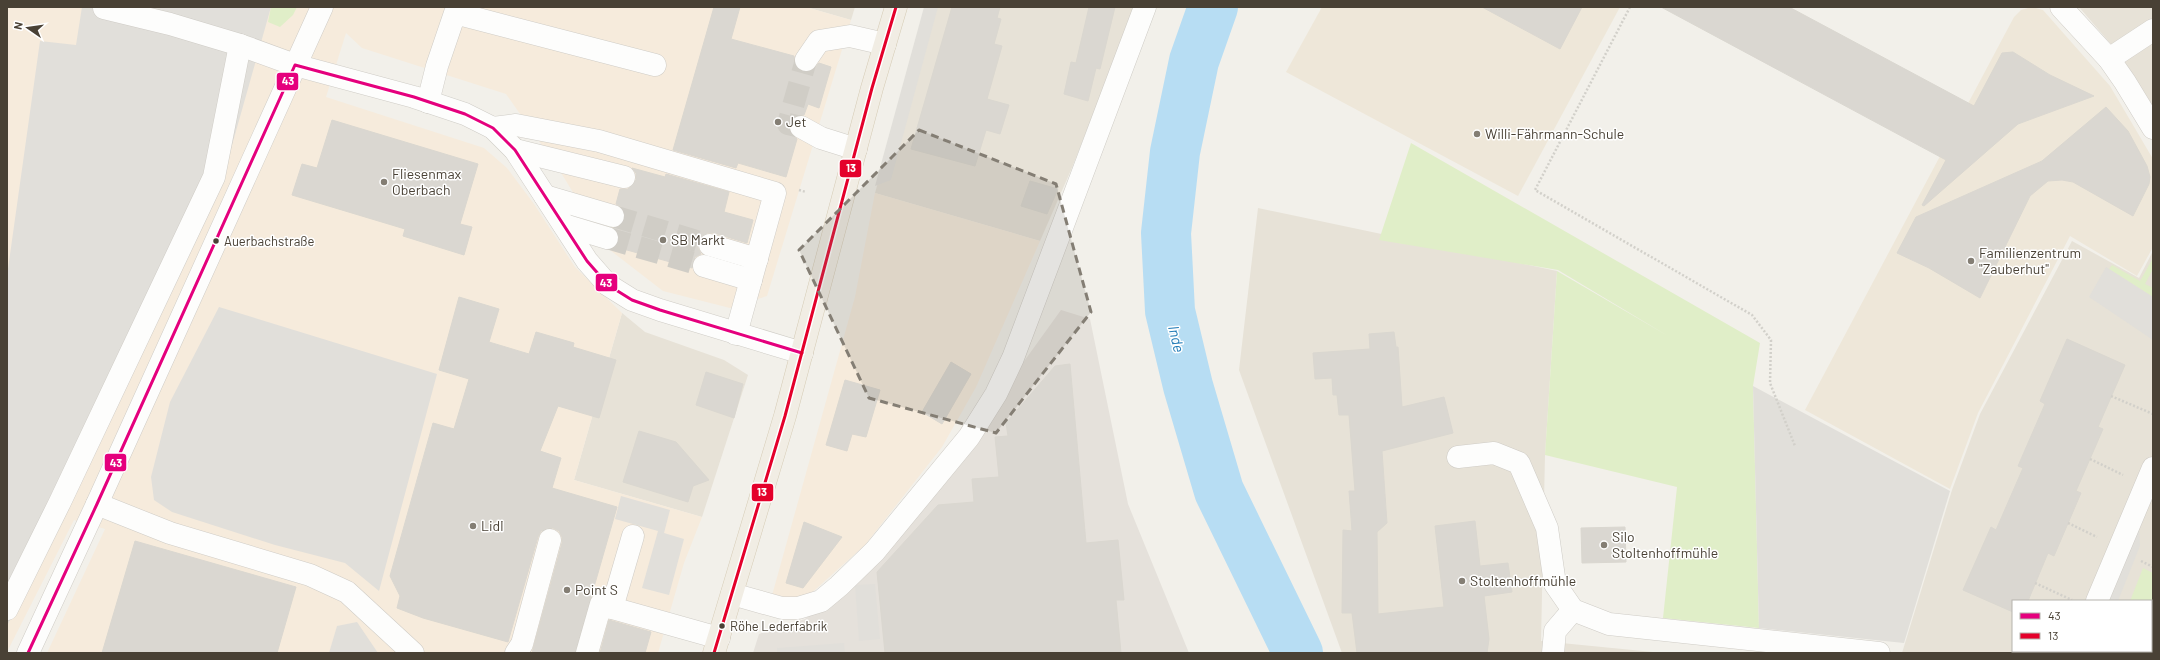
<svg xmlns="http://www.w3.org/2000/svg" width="2160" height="660" font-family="Barlow,sans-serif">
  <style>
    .residential { fill: #e7e2d7; fill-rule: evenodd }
    .commercial { fill: #f6ebdc }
    .industrial { fill: #e5e1db }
    .education { fill: #eee7d9 }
    .green { fill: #e0eec8 }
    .parking { fill: #e1dfda }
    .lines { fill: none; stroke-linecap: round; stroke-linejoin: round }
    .river { stroke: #b7ddf3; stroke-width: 50 }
    .building { fill: #dad7d1; stroke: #dad7d0 }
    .minor-tunnel { stroke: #d0cdc6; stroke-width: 22; stroke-dasharray: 22 11; stroke-linecap: butt }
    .minor-casing { stroke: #cfccc6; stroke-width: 23 }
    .major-casing { stroke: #d6ccb6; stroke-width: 23 }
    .path { stroke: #d2d0ca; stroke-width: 2.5; stroke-dasharray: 2 2; stroke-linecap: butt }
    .minor { stroke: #fdfdfc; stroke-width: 22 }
    .major { stroke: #f1ede4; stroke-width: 22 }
    .bus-1-casing { stroke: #fff; stroke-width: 6 }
    .bus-2-casing { stroke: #fff; stroke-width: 6 }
    .bus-1 { stroke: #e5007d; stroke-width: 3 }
    .bus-2 { stroke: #e4002b; stroke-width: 3 }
    .marked { fill: #847e74; fill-opacity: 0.2; stroke: #847e74; stroke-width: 3; stroke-dasharray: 8 5; stroke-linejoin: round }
    .poi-dot { fill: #847e74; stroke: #fff; stroke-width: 1.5 }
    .bus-dot { fill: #494135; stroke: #fff; stroke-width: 1.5 }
    .labels { text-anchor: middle; stroke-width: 3; stroke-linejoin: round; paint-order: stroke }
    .bus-label { font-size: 13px; fill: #494135; stroke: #fff; text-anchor: start }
    .poi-label { font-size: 14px; fill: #494135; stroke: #fff; text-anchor: start }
    .water-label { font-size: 15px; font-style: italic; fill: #237cb7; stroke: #fff }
    .line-badge { stroke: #fff; stroke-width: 1.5 }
    .badge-label { font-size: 11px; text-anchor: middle; font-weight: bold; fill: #fff }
  </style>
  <rect width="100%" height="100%" fill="#f2f0ea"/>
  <!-- residential -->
  <g class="residential">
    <path d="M806,7H855L851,20Z"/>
    <path d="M927,7H1136L1071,170L1040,241L875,193Z"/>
    <path d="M2079,7H2153V109L2110,43Z"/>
    <path d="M1258,208L1557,271L1545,455L1541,641L1663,653H1342L1239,370Z"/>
    <path d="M2072,241L2139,278L2153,251V653H1902L1952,490L1980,414ZM2013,601H2151V651H2013Z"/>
    <path d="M622,313L645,332L724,360L748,375L702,517L574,480Z"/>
  </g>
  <!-- commercial -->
  <g class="commercial">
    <path d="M7,7H806L851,20L767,296L730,308L663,291L606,247L560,171L506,94L362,48L346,33L326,97L484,148L507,168L534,204L575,267L622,313L574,480L702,517L684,563L658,653H47L105,529L74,520L7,652Z"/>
    <path d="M875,193L1040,241L976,387L942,447L865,545L797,606L771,599L855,297Z"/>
  </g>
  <!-- industrial -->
  <path class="industrial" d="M1061,310L1090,319L1128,504L1189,653H753L759,634L805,619L877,553L933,488Z"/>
  <!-- education -->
  <g class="education">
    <path d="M1322,7H1620L1518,196L1286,72Z"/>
    <path d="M2032,7L2043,10L2110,86L2153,159V247L2137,276L2070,236L1978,413L1950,489L1805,410L2014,17L2021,10Z"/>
  </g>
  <!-- green -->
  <g class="green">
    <path d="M271,7H297L293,15L280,27L268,22Z"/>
    <path d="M1411,143L1760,343L1753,386L1759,628L1663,618L1677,487L1545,455L1557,271L1668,336L1558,270L1379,240Z"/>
    <path d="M2153,258V269L2145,284L2153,288V297L2109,269L2112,265L2140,281Z"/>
    <path d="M2143,568L2153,573V620L2151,619V601H2130Z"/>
  </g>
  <!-- parking -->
  <g class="parking">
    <path d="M82,7H271L225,170L7,626V276L40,41L76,45Z"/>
    <path d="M924,7H938L891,180L875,186Z"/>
    <path d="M2106,267L2153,297V340L2089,297Z"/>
    <path d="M219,307L437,374L379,591L345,563L275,545L172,512L154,500L151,477L170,402Z"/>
    <path d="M1753,386L1950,491L1904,643L1759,628Z"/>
    <path d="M621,496L670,510L664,533L684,539L669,595L642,588L658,531L615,519Z"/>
    <path d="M2139,522L2140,546L2118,601H2108Z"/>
    <path d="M875,584L880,639L859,641L855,585Z"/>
    <path d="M357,622L378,653H329L337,626Z"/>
    <path d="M844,643L845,653H777V648Z"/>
  </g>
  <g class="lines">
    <!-- river -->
    <path class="river" d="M1213,7L1194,61L1175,152L1166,233L1170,311L1188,386L1219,491L1298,653"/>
  </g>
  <!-- building -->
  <g class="building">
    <path d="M714,7H740L731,39L794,56L795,66L805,72L812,71L819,63L831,67L819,108L808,104L804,115L795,116L790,121V133L797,139L786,177L738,163L736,168L673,150Z"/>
    <path d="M952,7H1000L997,18L1001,19L994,44L1002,46L987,99L1009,105L1000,134L986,130L975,166L911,149Z"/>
    <path d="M1089,7H1115L1100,69L1096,68L1088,101L1064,94L1071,62L1076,63Z"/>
    <path d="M1482,7H1582L1560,49Z"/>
    <path d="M1661,7H1789L1974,106L2002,53L2013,52L2050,75L2094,96L2018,124L1924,206L1922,205L1946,160Z"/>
    <path d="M2106,107L2128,131L2147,166L2150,177L2149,184L2133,216L2073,182L2062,180L2048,181L2030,196L1980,298L1929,268L1897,253L1916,217L2042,161Z"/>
    <path d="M332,120L478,164L460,224L472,227L464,255L403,236L405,229L292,195L302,164L317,168Z"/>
    <path d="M632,168L665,177L666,174L729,192L724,212L753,220L747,243L714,233H707L698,241V248L701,254L695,257L692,268L616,247L619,236L614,228L622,225L625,213L622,207L616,204L620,189H628L636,180V173Z"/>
    <path d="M1030,181L1058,189L1047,214L1021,206Z"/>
    <path d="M459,297L499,309L489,342L529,354L536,332L574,343L573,347L616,360L599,418L558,406L540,451L561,458L552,488L617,507L575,653H532L562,543V537L559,531L553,528L541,531L538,537L508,642L423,618L397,608L400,596L390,576L433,423L454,429L469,379L439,370Z"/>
    <path d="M1394,332L1396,347H1398L1402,407L1444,397L1453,433L1382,451L1387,523L1377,532L1378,614L1444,607L1435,526L1475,521L1480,566L1508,563L1512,592L1484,596L1489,639L1487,653H1357L1352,613H1342L1343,530L1352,531L1349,491H1355L1349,415H1339L1337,395H1333L1332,378L1315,379L1313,353L1370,349L1369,334Z"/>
    <path d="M2067,339L2125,365L2098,427L2103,429L2076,491L2081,493L2054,556L2048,553L2028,601H2013V612L1963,590L1991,527L1996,530L2023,468L2018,466L2045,404L2040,401Z"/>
    <path d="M951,362L971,374L942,424L922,412Z"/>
    <path d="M1070,364L1086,543L1118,540L1124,600H1116L1121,653H885L877,572L938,505L974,502L972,479L999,477L995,437L1008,436L1006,423L1055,366Z"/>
    <path d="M706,372L743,384L734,418L696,405Z"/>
    <path d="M845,380L880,390L866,437L852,434L847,451L826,445Z"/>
    <path d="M639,431L676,442L709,480L693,486L688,502L623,482Z"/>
    <path d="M804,522L842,537L803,588L786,583Z"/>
    <path d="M1625,527L1626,562L1582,563L1581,528Z"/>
    <path d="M135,541L296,587L277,653H102Z"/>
    <path d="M609,620L651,632L645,653H600Z"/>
  </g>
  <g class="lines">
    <!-- minor-tunnel -->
    <g class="minor-tunnel">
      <path d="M801,127L788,124L806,60"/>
      <path d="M613,216L710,245"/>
      <path d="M607,238L704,266"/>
    </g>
    <defs>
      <g id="minor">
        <path d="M2061,7L2109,59L2125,82L2153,128"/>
        <path d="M104,8L170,24L240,45L295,65L414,97L465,114L493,128L515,150L587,261L608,285L632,300L660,310L802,353"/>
        <path d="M2109,59L2153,30"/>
        <path d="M806,60L819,41L850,36L885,44"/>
        <path d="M428,102L437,66L455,13L655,65"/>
        <path d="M801,127L821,138L856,149"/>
        <path d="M493,128L516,125L599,141L775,193L736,334"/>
        <path d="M515,150L624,177"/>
        <path d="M545,196L613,216"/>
        <path d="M564,225L607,238"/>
        <path d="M710,245L757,259"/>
        <path d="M704,266L751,280"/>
        <path d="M1458,457L1494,453L1519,463L1547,528L1555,584L1573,610L1609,624L1879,653"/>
        <path d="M97,504L170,533L310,575L347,592L413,653"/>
        <path d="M633,536L612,608L719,638"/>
        <path d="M732,594L782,608H798L821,601L839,586L875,551L969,437L996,394L1013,358L1145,7"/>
        <path d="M2097,601L2153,468"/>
        <path d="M7,609L60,502L214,177L240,45"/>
        <path d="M28,653L97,504L322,7"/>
        <path d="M516,653L522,644L550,540"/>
        <path d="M587,653L601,604L612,608"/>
        <path d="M1553,653L1555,631L1573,610"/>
        <path d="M2075,653V651"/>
      </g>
      <path id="major" d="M714,653L785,416L872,88L896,7"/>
    </defs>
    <!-- minor casing -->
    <use href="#minor" class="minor-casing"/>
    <!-- major casing -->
    <use href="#major" class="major-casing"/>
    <!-- path -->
    <g class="path">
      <path d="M1630,7L1535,190L1752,315L1771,340L1770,383L1795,446"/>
      <path d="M799,190L806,192"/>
      <path d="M2111,396L2153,414"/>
      <path d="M2090,459L2123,475"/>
      <path d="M2068,523L2097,537"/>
      <path d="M2141,561L2153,567"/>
      <path d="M2035,583L2072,600"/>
      <path d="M2151,627L2153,628"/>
    </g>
    <!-- minor -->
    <use href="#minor" class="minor"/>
    <!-- major -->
    <use href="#major" class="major"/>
    <defs>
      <path id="bus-1" d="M28,653L97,504L295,65L414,97L465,114L493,128L515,150L587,261L608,285L632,300L660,310L802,353"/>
      <path id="bus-2" d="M714,653L785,416L872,88L896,7"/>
    </defs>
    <!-- bus-1 casing -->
    <use href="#bus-1" class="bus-1-casing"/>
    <!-- bus-2 casing -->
    <use href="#bus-2" class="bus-2-casing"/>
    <!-- bus-1 -->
    <use href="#bus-1" class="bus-1"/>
    <!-- bus-2 -->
    <use href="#bus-2" class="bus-2"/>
  </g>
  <!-- marked area -->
  <path class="marked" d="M919,130L1056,184L1091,312L996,433L869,398L799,250Z"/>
  <!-- markers -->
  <g class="poi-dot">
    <circle cx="778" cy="122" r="4"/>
    <circle cx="1477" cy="134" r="4"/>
    <circle cx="384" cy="182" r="4"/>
    <circle cx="663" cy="240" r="4"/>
    <circle cx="1971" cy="261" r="4"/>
    <circle cx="473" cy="526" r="4"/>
    <circle cx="1604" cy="545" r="4"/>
    <circle cx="1462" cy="581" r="4"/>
    <circle cx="567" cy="590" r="4"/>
  </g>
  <g class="bus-dot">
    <circle cx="216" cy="241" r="3.5"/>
    <circle cx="722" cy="626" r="3.5"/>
  </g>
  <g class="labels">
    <!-- bus labels -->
    <g class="bus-label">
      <text x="224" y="246">Auerbachstraße</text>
      <text x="730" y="631">Röhe Lederfabrik</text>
    </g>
    <!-- poi labels -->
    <g class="poi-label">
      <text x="786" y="127">Jet</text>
      <text x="1485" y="139">Willi-Fährmann-Schule</text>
      <text x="392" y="179">Fliesenmax<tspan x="392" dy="16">Oberbach</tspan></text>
      <text x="671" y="245">SB Markt</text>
      <text x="1979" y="258">Familienzentrum<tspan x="1979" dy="16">"Zauberhut"</tspan></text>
      <text x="481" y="531">Lidl</text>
      <text x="1612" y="542">Silo<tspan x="1612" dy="16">Stoltenhoffmühle</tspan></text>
      <text x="1470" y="586">Stoltenhoffmühle</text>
      <text x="575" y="595">Point S</text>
    </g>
    <!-- water labels -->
    <g class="water-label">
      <text transform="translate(1176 339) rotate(77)" y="5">Inde</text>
    </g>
  </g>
  <g class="line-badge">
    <rect x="276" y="72" width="23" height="19" rx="4" fill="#e5007d"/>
    <rect x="839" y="159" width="23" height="19" rx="4" fill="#e4002b"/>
    <rect x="595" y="273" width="23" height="19" rx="4" fill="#e5007d"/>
    <rect x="104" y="453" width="23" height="19" rx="4" fill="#e5007d"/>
    <rect x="751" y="483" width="23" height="19" rx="4" fill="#e4002b"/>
  </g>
  <g class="badge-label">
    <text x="288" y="85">43</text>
    <text x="851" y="172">13</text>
    <text x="606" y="287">43</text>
    <text x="116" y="467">43</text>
    <text x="762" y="496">13</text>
  </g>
  <!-- border -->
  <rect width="2160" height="660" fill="none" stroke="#494135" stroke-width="16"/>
  <!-- legend -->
  <rect x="2012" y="600" width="140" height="52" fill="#ffffff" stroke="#b6b3ae"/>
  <rect x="2020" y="613" width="20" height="6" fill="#e5007d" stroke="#b6b3ae"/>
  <text x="2048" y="620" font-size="12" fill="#494135">43</text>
  <rect x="2020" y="633" width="20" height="6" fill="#e4002b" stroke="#b6b3ae"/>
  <text x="2048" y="640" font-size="12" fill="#494135">13</text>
  <!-- north arrow -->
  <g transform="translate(28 28) rotate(283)" stroke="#ffffff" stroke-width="3" paint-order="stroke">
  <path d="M0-3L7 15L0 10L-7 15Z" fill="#494135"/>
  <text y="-6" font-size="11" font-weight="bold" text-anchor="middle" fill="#494135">N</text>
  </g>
</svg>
